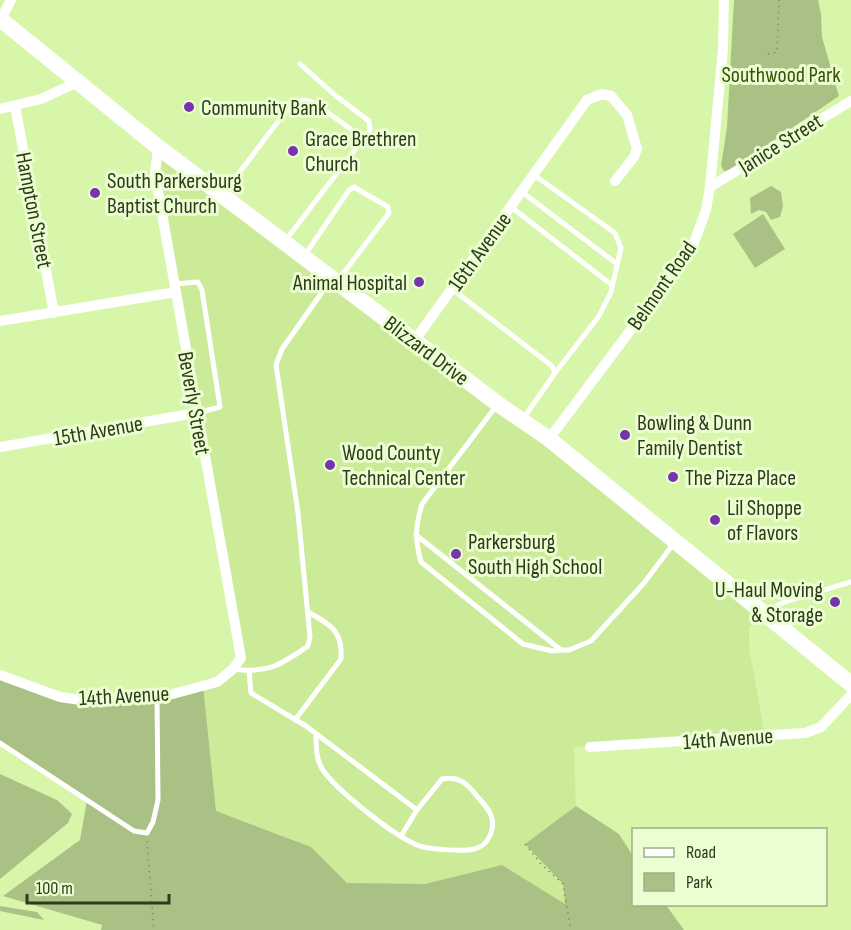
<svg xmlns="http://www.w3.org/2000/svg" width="851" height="930" font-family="'Sofia Sans Condensed',sans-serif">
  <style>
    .built { fill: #cceb98 }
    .green { fill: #aac186 }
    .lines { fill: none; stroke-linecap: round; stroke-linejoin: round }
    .path { stroke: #7c915d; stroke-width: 1.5; stroke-dasharray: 1.5 4.5; stroke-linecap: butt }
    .service { stroke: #fff; stroke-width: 5 }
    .minor { stroke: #fff; stroke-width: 10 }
    .primary { stroke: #fff; stroke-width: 16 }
    .poi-dot { fill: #7635aa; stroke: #ebfed1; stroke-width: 2 }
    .labels { text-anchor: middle; stroke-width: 6; stroke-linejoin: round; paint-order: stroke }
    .park-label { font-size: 22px; fill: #3b5106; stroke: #ebfed1 }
    .poi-label { font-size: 22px; fill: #2e3a1b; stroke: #ebfed1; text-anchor: start }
    .street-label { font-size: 22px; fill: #2e3a1b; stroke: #ebfed1 }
  </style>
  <rect width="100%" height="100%" fill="#d7f6a9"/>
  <!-- built -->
  <path class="built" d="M158,147L764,613L749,627V647L765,736L574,747L576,806L525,844L563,884L565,905L228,930L203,685L241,658L155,174Z"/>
  <!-- green -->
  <g class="green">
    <path d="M734,0H818L821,14L822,37L839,96L730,170L724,171L721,166L727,127Z"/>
    <path d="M771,186L781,192L783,206L780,217L771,220L766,212L759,210L751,214L750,198Z"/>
    <path d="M763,214L785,249L755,268L733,234Z"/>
    <path d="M0,675L87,701L203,685L216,811L311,847L347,883L425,884L502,865L565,904L563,884L525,844L576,806L619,834L633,856L634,904L666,905L684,930H101L102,925L3,896L80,840L87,800L0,743Z"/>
    <path d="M0,774L57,800L72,814L68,823L0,879Z"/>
    <path d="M0,906L37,912L44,920L0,911Z"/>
  </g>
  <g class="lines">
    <!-- path -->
    <g class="path">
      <path d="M768,54L777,52L779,0"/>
      <path d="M147,841L154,930"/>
      <path d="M525,844L541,864L563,884L571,930"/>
    </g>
    <!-- service -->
    <g class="service">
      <path d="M534,175L615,233L621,248L611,292L599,316L555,373"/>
      <path d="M522,192L617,264"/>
      <path d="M223,194L286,111L302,100L313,102L363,138"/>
      <path d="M511,207L612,285"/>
      <path d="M285,241L370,130L369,121L336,96L300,64"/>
      <path d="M305,255L349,190L354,187L388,207L389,213L339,279"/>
      <path d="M175,284L198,282L202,290L220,407L197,413"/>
      <path d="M452,289L552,366L555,373L523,419"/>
      <path d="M497,405L422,504C415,527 415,540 421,562L523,644L552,651L561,650H569L591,641L644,583L674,543"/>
      <path d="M416,535L561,650"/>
      <path d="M768,611L784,602L851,582"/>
      <path d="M234,669C268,674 282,664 308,646L310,637L298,513L276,365L282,349L330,281"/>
      <path d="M249,671L251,693L306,726L417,810L442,779C458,776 467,783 476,795C481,801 487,807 490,813C497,827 489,846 474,849C463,852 434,849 423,847C399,841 341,793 325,773C316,762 316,748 316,734"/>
      <path d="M295,720L341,659C343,631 331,625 308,612"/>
      <path d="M0,743L134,831L147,833L153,822L158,800L157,696"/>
      <path d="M401,836L417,810"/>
    </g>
    <!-- minor -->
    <g class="minor">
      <path d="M1,19L11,0"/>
      <path d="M15,106L54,313"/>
      <path d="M0,109L41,99L78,82"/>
      <path d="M710,187L851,101"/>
      <path d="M0,321L176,292"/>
      <path d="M415,340L587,100L602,94L611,96L627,115L637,149L634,157L615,181"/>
      <path d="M549,439L692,248L706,210L710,187L723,49L724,0"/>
      <path d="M0,447L196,413"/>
      <path d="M0,675L60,697L87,701L169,695L217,682L233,669L241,658L155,174L158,147"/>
      <path d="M590,747L805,733L821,727L851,695"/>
    </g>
    <!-- primary -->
    <path class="primary" d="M0,19L158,147L498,404L549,439L851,684"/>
  </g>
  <!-- markers -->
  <g class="poi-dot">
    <circle cx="189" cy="107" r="6"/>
    <circle cx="293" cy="151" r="6"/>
    <circle cx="95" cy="193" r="6"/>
    <circle cx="419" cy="282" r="6"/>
    <circle cx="625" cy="435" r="6"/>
    <circle cx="330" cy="465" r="6"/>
    <circle cx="673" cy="477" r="6"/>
    <circle cx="715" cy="520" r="6"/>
    <circle cx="456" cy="554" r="6"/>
    <circle cx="835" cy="602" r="6"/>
  </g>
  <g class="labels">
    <!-- park labels -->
    <g class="park-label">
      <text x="781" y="82">Southwood Park</text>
    </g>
    <!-- poi labels -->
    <g class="poi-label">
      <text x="201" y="115">Community Bank</text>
      <text x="305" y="146">Grace Brethren<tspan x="305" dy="25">Church</tspan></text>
      <text x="107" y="188">South Parkersburg<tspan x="107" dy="25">Baptist Church</tspan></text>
      <text x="407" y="290" text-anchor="end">Animal Hospital</text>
      <text x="637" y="430">Bowling &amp; Dunn<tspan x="637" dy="25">Family Dentist</tspan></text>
      <text x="342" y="460">Wood County<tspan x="342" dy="25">Technical Center</tspan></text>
      <text x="685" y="485">The Pizza Place</text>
      <text x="727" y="515">Lil Shoppe<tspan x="727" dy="25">of Flavors</tspan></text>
      <text x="468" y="549">Parkersburg<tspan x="468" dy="25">South High School</tspan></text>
      <text x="823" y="597" text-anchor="end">U-Haul Moving<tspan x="823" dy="25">&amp; Storage</tspan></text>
    </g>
    <!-- street labels -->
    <g class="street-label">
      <text transform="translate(780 143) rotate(-32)" y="8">Janice Street</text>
      <text transform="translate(35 210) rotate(79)" y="8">Hampton Street</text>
      <text transform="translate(479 251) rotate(-54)" y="8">16th Avenue</text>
      <text transform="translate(661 285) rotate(-55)" y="8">Belmont Road</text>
      <text transform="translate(427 350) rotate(37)" y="8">Blizzard Drive</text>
      <text transform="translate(195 403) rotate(80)" y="8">Beverly Street</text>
      <text transform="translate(98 430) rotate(-10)" y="8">15th Avenue</text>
      <text transform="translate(124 695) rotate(-3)" y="8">14th Avenue</text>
      <text transform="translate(728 738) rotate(-4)" y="8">14th Avenue</text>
    </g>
  </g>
  <!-- legend -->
  <rect x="632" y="828" width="195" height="78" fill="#ebfed1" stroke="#9fb088" stroke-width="1.5"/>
  <rect x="644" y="848" width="30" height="9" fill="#ffffff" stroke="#9fb088" stroke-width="1.5"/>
  <text x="686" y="858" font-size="18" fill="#2e3a1b">Road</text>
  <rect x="644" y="873" width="30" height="18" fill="#aac186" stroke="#9fb088" stroke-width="1.5"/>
  <text x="686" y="888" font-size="18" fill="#2e3a1b">Park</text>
  <!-- scale -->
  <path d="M27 894v9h142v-9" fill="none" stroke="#2e3a1b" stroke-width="3"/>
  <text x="36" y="894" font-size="18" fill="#2e3a1b" stroke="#ebfed1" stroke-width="4.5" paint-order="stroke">100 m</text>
</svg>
